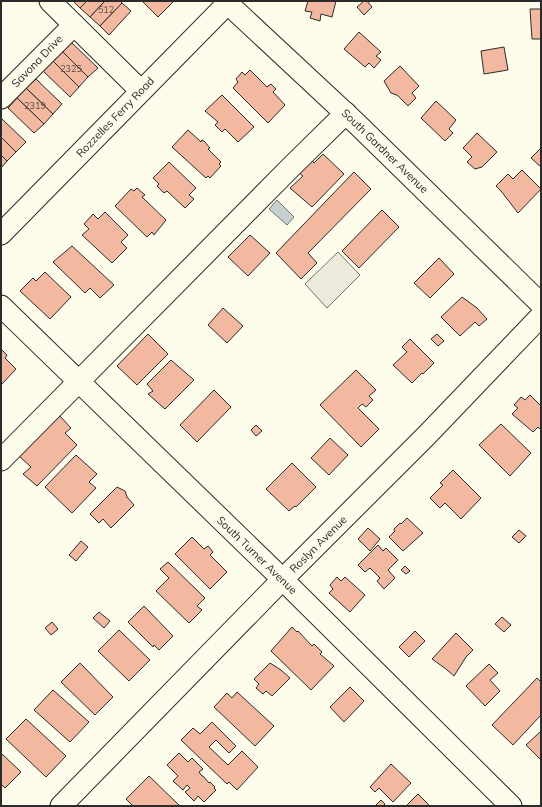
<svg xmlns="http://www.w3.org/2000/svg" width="542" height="807" font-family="Mulish,sans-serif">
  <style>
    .parking { fill: #eceadb; stroke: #74746e }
    .water { fill: #c7d0d0; stroke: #74746e }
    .building { fill: #f2b8a0; stroke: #2b2b2b }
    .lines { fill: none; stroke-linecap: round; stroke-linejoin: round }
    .minor-casing { stroke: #2b2b2b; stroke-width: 23 }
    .minor { stroke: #fdfbea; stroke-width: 21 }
    .labels { text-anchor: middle; stroke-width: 3; stroke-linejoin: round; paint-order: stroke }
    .number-label { font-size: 9px; fill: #5d4e48 }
    .street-label { font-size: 11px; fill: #2b2b2b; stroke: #fdfbea }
  </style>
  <rect width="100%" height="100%" fill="#fdfbea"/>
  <!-- parking -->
  <path class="parking" d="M338,252L360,275L327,308L305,284Z"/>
  <!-- water -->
  <path class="water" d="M277,200L294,217L287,225L269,209Z"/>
  <!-- building -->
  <g class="building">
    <path d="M73,1H87L80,8Z"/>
    <path d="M87,1H105L90,17L80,8Z"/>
    <path d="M105,1H120L122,3L100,26L90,17Z"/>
    <path d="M142,1H174L158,17Z"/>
    <path d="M308,1H336L332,17L321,14L320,21L310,18L312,12L305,11Z"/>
    <path d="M364,1H367L372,7L364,15L357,7Z"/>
    <path d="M122,3L131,11L109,35L100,26Z"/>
    <path d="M530,9H541V39H532Z"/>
    <path d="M359,32L381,52L376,56L381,60L374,68L369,63L365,67L344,49Z"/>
    <path d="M71,42L98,68L88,77L62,51Z"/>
    <path d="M504,47L508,70L484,74L481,51Z"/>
    <path d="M62,51L88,77L79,87L53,61Z"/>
    <path d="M53,61L79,87L70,97L43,71Z"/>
    <path d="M400,66L419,86L412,93L416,98L408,106L397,95L391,93L384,81Z"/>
    <path d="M250,70L267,87L271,84L276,89L273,92L285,105L268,123L233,88L238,82L236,79L242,72L245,75Z"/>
    <path d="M36,79L62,104L53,114L26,88Z"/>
    <path d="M26,88L53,114L44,124L17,98Z"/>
    <path d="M222,95L254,127L238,142L225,129L222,132L215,125L218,122L205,111Z"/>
    <path d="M17,98L44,124L34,133L8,108Z"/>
    <path d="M436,101L456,120L449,129L453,133L445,141L421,118Z"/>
    <path d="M1,118L26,142L16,152L1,137Z"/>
    <path d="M188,130L201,142L202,140L204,141L210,148L208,149L221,162L219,164L221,166L210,178L208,176L206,178L172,147Z"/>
    <path d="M477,133L497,152L482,167L475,169L467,162L472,157L463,148Z"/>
    <path d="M1,137L16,152L7,161L1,155Z"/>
    <path d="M541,148V167L531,158Z"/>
    <path d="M323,154L344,174L312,207L290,188L303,176L298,172L311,159L314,163Z"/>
    <path d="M1,155L7,161L1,168Z"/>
    <path d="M169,162L196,188L189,195L194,199L185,208L167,191L164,193L157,186L159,184L153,178Z"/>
    <path d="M522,170L541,189L518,213L501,191L496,186L508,174L513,179Z"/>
    <path d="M354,172L371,189L308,253L317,263L301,279L276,253Z"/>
    <path d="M137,188L145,195L142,197L166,220L154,235L152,232L147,237L115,206L131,189L134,191Z"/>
    <path d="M382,210L399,227L359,268L342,251Z"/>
    <path d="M105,212L128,235L121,242L127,248L112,263L82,235L89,229L84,224L93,214L98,219Z"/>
    <path d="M250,235L270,253L248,276L228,257Z"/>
    <path d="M72,246L114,285L100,298L90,288L85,293L53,262Z"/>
    <path d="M439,258L454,274L430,298L414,283Z"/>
    <path d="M45,272L71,297L50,319L20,291L33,278L36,281Z"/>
    <path d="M462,297L477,308L487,319L479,326L475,322L460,336L441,317Z"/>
    <path d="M223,308L243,326L227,343L208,325Z"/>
    <path d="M148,334L168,354L137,385L117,366Z"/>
    <path d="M437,334L444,341L438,346L431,339Z"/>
    <path d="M410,339L434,363L423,374L422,373L412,383L393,365L407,352L402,347Z"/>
    <path d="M1,349L7,355L5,358L16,369L1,385Z"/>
    <path d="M171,360L194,380L165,409L148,394L153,391L147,384Z"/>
    <path d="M356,370L376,390L369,396L373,400L366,407L362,404L358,408L379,429L361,447L320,405Z"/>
    <path d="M214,390L231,407L197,442L180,425Z"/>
    <path d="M530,395L541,406V430L538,427L533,432L512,414L518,408L514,405L521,397L525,400Z"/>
    <path d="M59,415L71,428L65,433L77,445L37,486L23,474L31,467L18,455Z"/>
    <path d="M501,424L531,453L510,476L479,445Z"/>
    <path d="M256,425L262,431L256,436L251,430Z"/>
    <path d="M330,438L348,455L329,475L311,458Z"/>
    <path d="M76,455L97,474L89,482L96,488L72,513L45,487Z"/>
    <path d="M292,463L316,487L296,507L295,506L289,511L266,489Z"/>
    <path d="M453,470L481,498L461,519L445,503L440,508L430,498L443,485L440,483Z"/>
    <path d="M117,487L125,491L127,497L134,505L111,528L103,519L99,523L90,514Z"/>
    <path d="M407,518L423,533L403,551L389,537L395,531L394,529L400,523L401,524Z"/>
    <path d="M368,528L380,539L370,551L358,539Z"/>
    <path d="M519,530L526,536L519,543L512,537Z"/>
    <path d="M192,537L204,549L208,546L213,552L210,555L227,572L210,589L175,554Z"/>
    <path d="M81,541L88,547L76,561L69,555Z"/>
    <path d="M378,545L383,551L386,548L398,560L388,570L395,578L384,589L377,581L380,578L370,568L365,572L358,565Z"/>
    <path d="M168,562L205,598L197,606L202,610L189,623L156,591L169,578L160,569Z"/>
    <path d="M405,566L410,571L406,574L401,570Z"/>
    <path d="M337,577L341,581L345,577L365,595L350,612L329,593L333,589L330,585Z"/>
    <path d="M144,606L173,636L159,650L154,645L153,647L128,622Z"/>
    <path d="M99,612L110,621L104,628L93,618Z"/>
    <path d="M502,617L511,625L504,632L495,624Z"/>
    <path d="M52,622L58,629L51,635L45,628Z"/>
    <path d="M292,627L297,632L298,631L312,646L314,644L322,652L320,654L334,666L311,690L271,651Z"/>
    <path d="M119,630L150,660L129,681L98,651Z"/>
    <path d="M415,631L425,641L409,657L399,647Z"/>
    <path d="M456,633L473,650L466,657L454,676L446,669L432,659Z"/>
    <path d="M80,663L113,697L95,715L61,682Z"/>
    <path d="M270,663L281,670L290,678L272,696L266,691L263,694L256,688L259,684L254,679Z"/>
    <path d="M489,664L498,673L490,680L500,691L485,706L466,686Z"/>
    <path d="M537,678L541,682V715L513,745L492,725Z"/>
    <path d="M350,687L364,701L344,722L330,707Z"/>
    <path d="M53,690L89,722L70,742L34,710Z"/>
    <path d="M237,692L274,726L255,746L214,707L227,693L232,698Z"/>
    <path d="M26,719L66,756L46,777L6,739Z"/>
    <path d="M212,722L236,746L229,753L216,740L209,747L228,765L242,751L258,767L237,790L229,782L227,784L181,740L193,728L200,734Z"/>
    <path d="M541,731V760L526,745Z"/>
    <path d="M1,753L21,772L5,788L1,784Z"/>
    <path d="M179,753L188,762L192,758L203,769L199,772L202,776H203L209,783L210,782L215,787L214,788L216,790L204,802L198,796L194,801L185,792L190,788L187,785L183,790L173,781L178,776L167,765Z"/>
    <path d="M391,764L411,783L393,802L379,788L375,792L370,787Z"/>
    <path d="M149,776L180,806H133L126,799Z"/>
    <path d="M418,794L430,806H406Z"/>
    <path d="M381,800L385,804L383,806H375Z"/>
  </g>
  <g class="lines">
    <defs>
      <g id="minor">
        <path d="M50,1L141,91"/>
        <path d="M225,1L357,124L541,304"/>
        <path d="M1,98L74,25"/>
        <path d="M1,234L230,1"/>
        <path d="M1,306L273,570L511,806"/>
        <path d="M1,460L292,166L346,113"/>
        <path d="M61,806L282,580L426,436L541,316"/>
      </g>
    </defs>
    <!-- minor casing -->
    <use href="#minor" class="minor-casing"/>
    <!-- minor -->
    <use href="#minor" class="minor"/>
  </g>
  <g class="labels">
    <!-- number labels -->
    <g class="number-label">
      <text x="106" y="13">512</text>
      <text x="71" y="72">2325</text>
      <text x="35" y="109">2319</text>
    </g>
    <!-- street labels -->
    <g class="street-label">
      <text transform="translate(37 61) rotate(-46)" y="4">Savona Drive</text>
      <text transform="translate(115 117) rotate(-46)" y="4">Rozzelles Ferry Road</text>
      <text transform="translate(385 151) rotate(44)" y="4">South Gardner Avenue</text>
      <text transform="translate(318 544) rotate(-45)" y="4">Roslyn Avenue</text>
      <text transform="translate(257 555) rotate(44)" y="4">South Turner Avenue</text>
    </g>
  </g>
  <!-- border -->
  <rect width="542" height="807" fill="none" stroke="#2b2b2b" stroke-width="4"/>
</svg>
